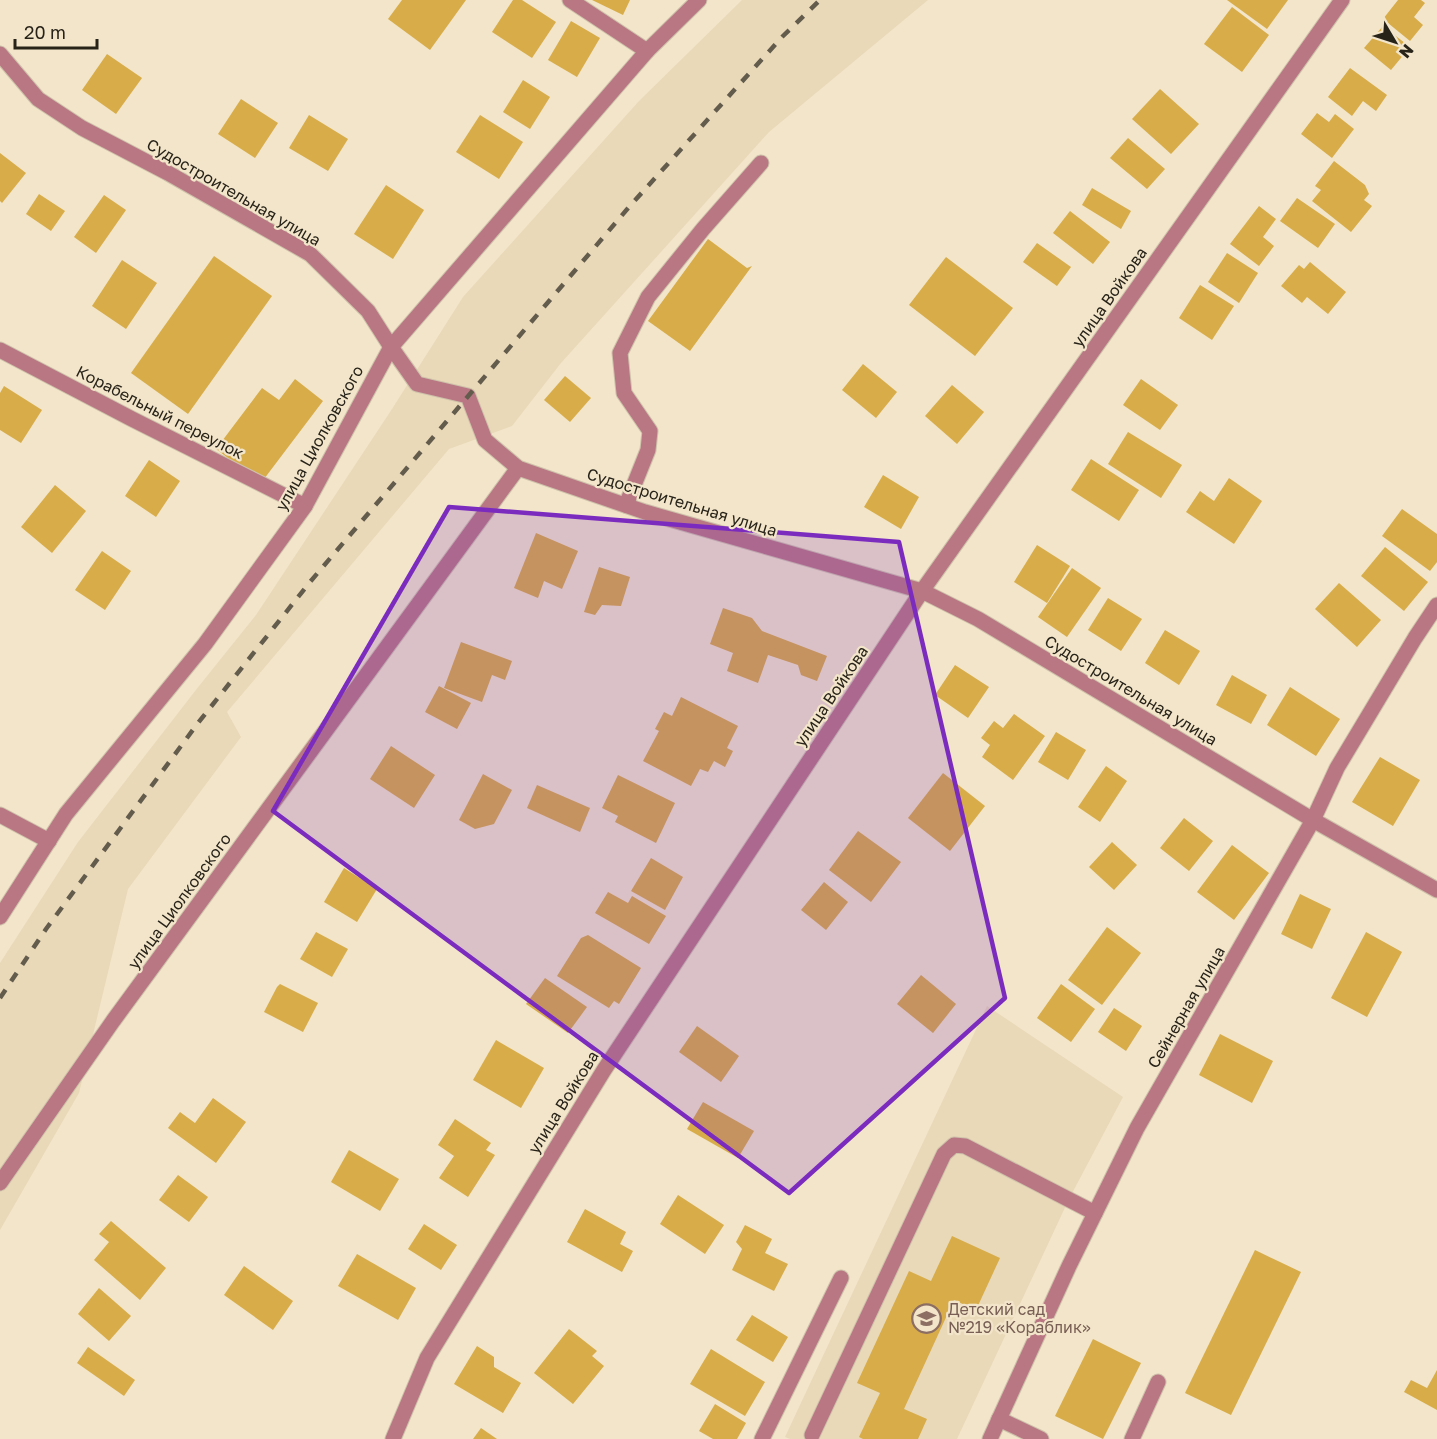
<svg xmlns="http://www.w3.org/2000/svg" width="1437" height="1439" font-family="'Golos Text',sans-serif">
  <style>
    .built { fill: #e9d9b8 }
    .building { fill: #d8ad49 }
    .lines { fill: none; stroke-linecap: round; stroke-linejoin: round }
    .minor-casing { stroke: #cec2aa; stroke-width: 17 }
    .minor { stroke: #b97784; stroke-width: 15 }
    .rail { stroke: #635c4d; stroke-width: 4.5; stroke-dasharray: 10 10; stroke-linecap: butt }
    .marked { fill: #7b2cbf; fill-opacity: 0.2; stroke: #7b2cbf; stroke-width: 4.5; stroke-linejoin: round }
    .labels { text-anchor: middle; stroke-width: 4.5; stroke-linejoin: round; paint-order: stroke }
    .street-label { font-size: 16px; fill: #282319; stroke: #f2e5ca }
    .education-label { font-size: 16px; fill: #785e54; stroke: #f2e5ca; text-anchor: start }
  </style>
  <rect width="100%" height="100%" fill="#f2e5ca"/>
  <!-- built -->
  <g class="built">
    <path d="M742,0H928L769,132L561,363L512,426L449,449L227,712L241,737L128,889L79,1093L0,1230V963L78,842L199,686L256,615L392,409L463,297L639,101Z"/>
    <path d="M987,1006L1123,1097L1069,1199L957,1439H790L785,1437Z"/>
  </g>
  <!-- building -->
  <g class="building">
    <path d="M402,0H466L430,50L388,19Z"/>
    <path d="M513,0H522L556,22L532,58L492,32Z"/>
    <path d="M592,0H630L623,15Z"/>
    <path d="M1227,0H1288L1267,29Z"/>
    <path d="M1398,0H1421L1425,3L1414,17L1423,25L1410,41L1383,19Z"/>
    <path d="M1232,7L1269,35L1242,72L1204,44Z"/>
    <path d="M571,21L600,38L577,77L548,60Z"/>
    <path d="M1383,26L1410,47L1391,70L1364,48Z"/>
    <path d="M107,54L142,78L116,114L82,90Z"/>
    <path d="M1350,68L1387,95L1376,111L1363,101L1352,116L1328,97Z"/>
    <path d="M523,80L550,97L530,129L503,112Z"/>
    <path d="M1160,89L1199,124L1171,154L1132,119Z"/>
    <path d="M241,99L278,123L255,158L218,134Z"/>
    <path d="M1317,113L1329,122L1335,114L1354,129L1332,158L1301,134Z"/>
    <path d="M309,115L348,139L328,171L289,148Z"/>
    <path d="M480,115L523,142L499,179L456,152Z"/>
    <path d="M1128,138L1165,169L1147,189L1110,158Z"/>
    <path d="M0,153L26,173L2,203L0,201Z"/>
    <path d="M1334,161L1365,185L1369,194L1364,200L1372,206L1351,232L1312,201L1321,190L1315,186Z"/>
    <path d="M386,185L424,210L393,259L354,234Z"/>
    <path d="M1092,188L1131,211L1121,229L1082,205Z"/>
    <path d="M39,194L65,211L51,231L26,214Z"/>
    <path d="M104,195L126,210L96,253L74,237Z"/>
    <path d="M1297,198L1335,224L1318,248L1280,221Z"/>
    <path d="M1259,206L1276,219L1263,237L1274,246L1259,266L1230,244Z"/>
    <path d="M1070,211L1110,242L1093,264L1053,233Z"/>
    <path d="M708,239L747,268L752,266L690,351L648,321Z"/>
    <path d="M1037,243L1071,267L1057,286L1023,262Z"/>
    <path d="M1227,253L1258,273L1239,303L1208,282Z"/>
    <path d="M214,256L272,296L188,414L131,373Z"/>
    <path d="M946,257L1013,308L975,356L909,305Z"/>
    <path d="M122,260L157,283L126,329L92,306Z"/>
    <path d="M1310,262L1346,292L1328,314L1307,297L1302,303L1281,286L1299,265L1304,269Z"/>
    <path d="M1200,285L1234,306L1212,340L1179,318Z"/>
    <path d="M863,364L897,392L876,418L842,390Z"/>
    <path d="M565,376L591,398L570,422L544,400Z"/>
    <path d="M295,379L323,401L261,483L216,449L262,388L279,400Z"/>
    <path d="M1141,379L1178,405L1160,430L1123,405Z"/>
    <path d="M952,385L984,412L957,444L925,416Z"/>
    <path d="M4,386L42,410L21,443L0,430V393Z"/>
    <path d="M1128,432L1182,465L1161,498L1108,464Z"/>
    <path d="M1091,459L1139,490L1119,521L1071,490Z"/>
    <path d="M149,460L180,481L156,517L125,496Z"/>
    <path d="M883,475L919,497L901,529L864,507Z"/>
    <path d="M1229,478L1262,501L1234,544L1186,512L1200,491L1214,501Z"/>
    <path d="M55,485L86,511L52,553L21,527Z"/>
    <path d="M1402,509L1437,534V562L1430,571L1382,536Z"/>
    <path d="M536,533L578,551L562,589L544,581L538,598L514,588Z"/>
    <path d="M1037,545L1070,566L1047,603L1014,582Z"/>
    <path d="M1385,547L1428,582L1404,611L1361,576Z"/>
    <path d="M102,551L131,571L105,610L75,590Z"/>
    <path d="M599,567L630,577L621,606L602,605L595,615L584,612Z"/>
    <path d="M1072,568L1101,588L1067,637L1038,617Z"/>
    <path d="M1339,583L1381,620L1357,647L1315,609Z"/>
    <path d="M1108,598L1142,619L1121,651L1088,630Z"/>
    <path d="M723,608L752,618L762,631L827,656L817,681L801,675L798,665L768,655L758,683L727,671L733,653L710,644Z"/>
    <path d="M1165,630L1200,651L1179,685L1145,663Z"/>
    <path d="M461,642L512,661L505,680L492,675L482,702L444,688Z"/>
    <path d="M955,665L989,687L968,718L935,695Z"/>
    <path d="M1232,675L1267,695L1251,724L1216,705Z"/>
    <path d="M439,686L471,703L457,729L425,712Z"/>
    <path d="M1290,687L1340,719L1316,756L1267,725Z"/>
    <path d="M681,697L738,726L727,748L733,751L725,767L714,761L708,772L700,769L691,786L643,761L659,731L655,729L664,712L672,716Z"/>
    <path d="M1014,714L1045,736L1013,780L982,757L990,745L981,738L994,721L1003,728Z"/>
    <path d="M1056,732L1086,750L1068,780L1038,762Z"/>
    <path d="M391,746L435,775L414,808L370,779Z"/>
    <path d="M1380,757L1420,780L1393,826L1352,802Z"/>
    <path d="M1106,766L1127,781L1100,822L1078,807Z"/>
    <path d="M943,773L985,806L950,851L908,818Z"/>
    <path d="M483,774L512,790L494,824L475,829L459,820Z"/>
    <path d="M618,775L675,803L656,843L615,822L618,816L602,808Z"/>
    <path d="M537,785L590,808L580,832L527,808Z"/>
    <path d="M1184,818L1213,841L1189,871L1160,848Z"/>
    <path d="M858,831L901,862L871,902L829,870Z"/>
    <path d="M1112,842L1137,865L1114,890L1089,867Z"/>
    <path d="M1232,845L1269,873L1234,920L1197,892Z"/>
    <path d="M651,858L683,877L665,910L631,891Z"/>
    <path d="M344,868L377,889L357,922L324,902Z"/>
    <path d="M824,882L848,902L826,930L801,910Z"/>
    <path d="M608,892L628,903L632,896L666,916L649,944L595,913Z"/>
    <path d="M1300,894L1331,909L1312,949L1281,934Z"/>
    <path d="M1107,927L1141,953L1102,1005L1068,980Z"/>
    <path d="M316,932L348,949L332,977L300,959Z"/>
    <path d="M1366,932L1402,952L1367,1017L1331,998Z"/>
    <path d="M588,935L641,968L619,1004L614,1001L609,1008L557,976L581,938Z"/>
    <path d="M921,975L956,1004L933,1033L897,1004Z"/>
    <path d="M545,978L587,1007L568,1033L526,1004Z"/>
    <path d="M280,984L318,1003L303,1032L264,1012L277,987Z"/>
    <path d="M1061,984L1095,1009L1071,1042L1037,1018Z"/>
    <path d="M1114,1008L1142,1026L1126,1051L1098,1032Z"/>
    <path d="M697,1026L739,1056L721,1082L679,1052Z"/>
    <path d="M1220,1034L1273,1061L1252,1103L1199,1075Z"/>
    <path d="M496,1040L544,1068L521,1108L473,1080Z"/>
    <path d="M213,1098L246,1122L216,1163L168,1128L180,1112L195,1123Z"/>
    <path d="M703,1102L754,1131L738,1158L687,1129Z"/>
    <path d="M455,1119L491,1143L486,1150L495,1155L468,1197L439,1178L454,1156L438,1145Z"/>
    <path d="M349,1150L399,1179L380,1211L331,1182Z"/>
    <path d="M178,1175L208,1197L189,1222L159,1200Z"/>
    <path d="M678,1195L724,1225L705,1254L660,1224Z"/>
    <path d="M585,1209L626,1232L620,1244L633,1251L622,1272L567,1242Z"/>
    <path d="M111,1221L166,1268L140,1300L94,1260L109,1242L99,1234Z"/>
    <path d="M424,1224L457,1245L441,1270L408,1249Z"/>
    <path d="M745,1225L772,1239L765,1253L788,1264L774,1291L732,1270L742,1249L736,1242Z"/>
    <path d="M952,1236L1000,1258L976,1310L954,1300L904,1409L927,1419L918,1439H863L859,1437L880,1393L857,1383L909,1271L931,1281Z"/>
    <path d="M1255,1250L1301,1272L1231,1415L1185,1393Z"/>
    <path d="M357,1254L416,1288L398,1320L338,1286Z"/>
    <path d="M244,1266L293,1301L273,1330L224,1295Z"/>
    <path d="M99,1288L131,1316L109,1341L78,1314Z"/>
    <path d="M752,1315L788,1337L773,1362L736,1340Z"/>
    <path d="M569,1329L597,1351L592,1356L604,1366L573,1404L534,1373Z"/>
    <path d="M1093,1339L1141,1363L1103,1439L1055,1416Z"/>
    <path d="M477,1346L494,1357V1367L521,1383L503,1413L454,1384Z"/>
    <path d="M88,1347L135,1380L124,1396L77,1363Z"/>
    <path d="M711,1349L765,1382L745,1416L690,1384Z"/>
    <path d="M1437,1370V1410L1404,1392L1411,1380L1427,1388Z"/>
    <path d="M715,1404L746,1423L737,1439H713L699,1431Z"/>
    <path d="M481,1428L497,1439H473Z"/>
  </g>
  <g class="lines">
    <defs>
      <g id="minor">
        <path d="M570,0L647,51"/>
        <path d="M0,54L38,99L82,128L168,173L310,254L368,311L391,347L417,384L468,396L485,440L518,468L645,512L922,591L978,619L1313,820L1437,890"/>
        <path d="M0,350L132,419L305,506"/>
        <path d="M626,505L648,450L650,431L624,393L620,353L648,297L703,229L761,163"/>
        <path d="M0,815L49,841"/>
        <path d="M0,917L66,814L205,644L305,506L391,347L647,51L699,0"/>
        <path d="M0,1183L113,1021L518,468"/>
        <path d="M999,1419L1041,1439"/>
        <path d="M812,1435L944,1154L954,1145L965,1146L1095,1213"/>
        <path d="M393,1439L427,1358L604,1070L922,591L1342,0"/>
        <path d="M762,1439L841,1278"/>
        <path d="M990,1439L1069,1266L1137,1128L1313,820L1337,768L1415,638L1437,605"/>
        <path d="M1132,1439L1158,1382"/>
      </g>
    </defs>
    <!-- minor casing -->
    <use href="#minor" class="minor-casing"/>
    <!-- minor -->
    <use href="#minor" class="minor"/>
    <!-- rail -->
    <path class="rail" d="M0,998L46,929L198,723L310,582L629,207L782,37L820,0"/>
  </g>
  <!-- marked area -->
  <path class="marked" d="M449,507L899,542L1005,998L789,1193L273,811Z"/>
  <!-- icons -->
  <defs>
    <symbol id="school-ring" viewBox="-11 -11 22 22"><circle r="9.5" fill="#f2e5ca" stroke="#8d6e63" stroke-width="1.5"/><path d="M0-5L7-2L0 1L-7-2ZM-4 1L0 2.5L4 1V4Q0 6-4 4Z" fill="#8d6e63"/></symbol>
  </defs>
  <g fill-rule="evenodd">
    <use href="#school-ring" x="910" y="1302" width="33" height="33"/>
  </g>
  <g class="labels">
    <!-- street labels -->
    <g class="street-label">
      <text transform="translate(234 192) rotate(30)" y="6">Судостроительная улица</text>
      <text transform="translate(1109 297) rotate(-55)" y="6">улица Войкова</text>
      <text transform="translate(160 412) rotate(27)" y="6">Корабельный переулок</text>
      <text transform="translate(319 438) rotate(-61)" y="6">улица Циолковского</text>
      <text transform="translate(682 502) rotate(17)" y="6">Судостроительная улица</text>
      <text transform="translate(1131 690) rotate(31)" y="6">Судостроительная улица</text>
      <text transform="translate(831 696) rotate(-56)" y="6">улица Войкова</text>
      <text transform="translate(179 901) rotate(-54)" y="6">улица Циолковского</text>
      <text transform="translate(1186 1007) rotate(-60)" y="6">Сейнерная улица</text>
      <text transform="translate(563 1102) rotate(-58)" y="6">улица Войкова</text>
    </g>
    <!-- education labels -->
    <g class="education-label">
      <text x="948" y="1315">Детский сад<tspan x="948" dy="18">№219 «Кораблик»</tspan></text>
    </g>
  </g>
  <!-- north arrow -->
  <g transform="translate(1395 42) rotate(129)" stroke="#f2e5ca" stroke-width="4.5" paint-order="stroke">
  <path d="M0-4.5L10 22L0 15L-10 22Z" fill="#282319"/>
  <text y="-9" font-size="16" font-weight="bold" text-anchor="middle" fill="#282319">N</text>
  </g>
  <!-- scale -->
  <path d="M15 39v9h82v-9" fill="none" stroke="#282319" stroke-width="3"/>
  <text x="24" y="39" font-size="18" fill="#282319" stroke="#f2e5ca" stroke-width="4.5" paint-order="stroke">20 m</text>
</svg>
